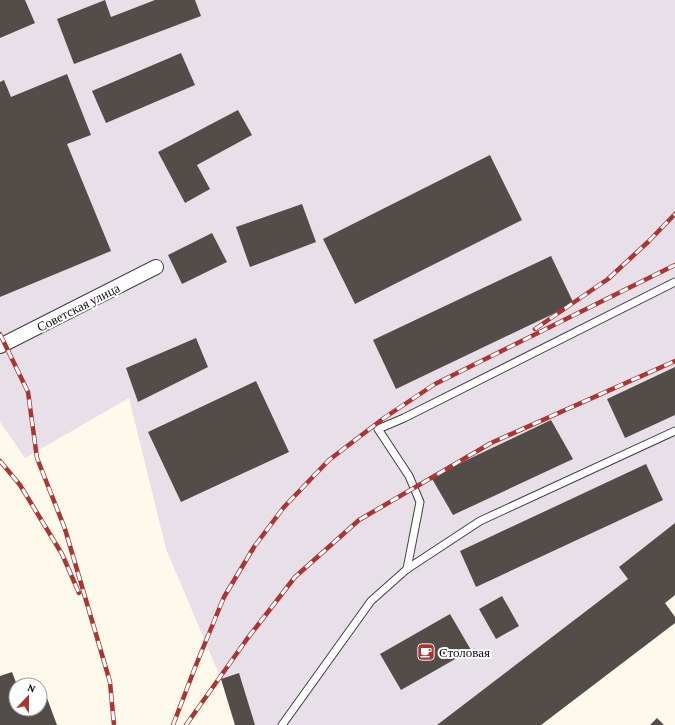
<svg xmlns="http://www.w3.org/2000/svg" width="675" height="725" font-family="'Crimson Pro',serif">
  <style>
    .industrial { fill: #e8e0e9 }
    .building { fill: #524d48 }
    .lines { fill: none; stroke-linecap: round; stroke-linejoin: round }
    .service-casing { stroke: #3e3e3e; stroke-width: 9 }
    .minor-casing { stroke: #3e3e3e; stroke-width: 16 }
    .service { stroke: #fff; stroke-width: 7 }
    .minor { stroke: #fff; stroke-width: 14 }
    .rail-casing { stroke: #aa3634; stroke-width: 4.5 }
    .rail { stroke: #fff; stroke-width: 3; stroke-dasharray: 9; stroke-linecap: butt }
    .labels { text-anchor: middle; stroke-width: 4; stroke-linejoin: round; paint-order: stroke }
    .street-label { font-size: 13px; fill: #0b0b0b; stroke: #fff }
    .poi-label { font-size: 13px; fill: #0b0b0b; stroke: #fff; text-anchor: start }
  </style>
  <rect width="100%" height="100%" fill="#fdfaeb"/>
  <!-- industrial -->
  <path class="industrial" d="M0,0H675V595L665,603L675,617V623L541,725H235L221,679L166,549L129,398L25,458L0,422Z"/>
  <!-- building -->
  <g class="building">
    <path d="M0,0H25L35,23L0,38Z"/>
    <path d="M105,0L111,17L155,0H195L201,16L74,64L57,19Z"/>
    <path d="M181,53L195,85L106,123L92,91Z"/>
    <path d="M67,74L91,135L67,144L111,251L0,297V82L4,80L11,97Z"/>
    <path d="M238,110L252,135L197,165L210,189L185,203L158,152Z"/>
    <path d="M490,155L522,220L355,304L323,239Z"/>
    <path d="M302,204L316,242L250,267L236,227Z"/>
    <path d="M212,233L227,262L182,284L168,255Z"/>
    <path d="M551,256L574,304L396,389L373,340Z"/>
    <path d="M196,338L208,367L138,402L126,368Z"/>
    <path d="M675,367V415L625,438L607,399Z"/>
    <path d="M256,381L289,452L181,502L148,432Z"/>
    <path d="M551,420L573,459L453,515L431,477Z"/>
    <path d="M646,464L663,500L476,587L460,551Z"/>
    <path d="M675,523V595L665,603L675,617V623L541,725H437L628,579L619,567Z"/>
    <path d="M502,596L519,626L496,639L479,609Z"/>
    <path d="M450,614L471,650L401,690L380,654Z"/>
    <path d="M12,672L17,685L16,709H40V691L44,690L57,725H0V676Z"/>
    <path d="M239,673L255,725H235L221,679Z"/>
    <path d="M657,718L664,725H650Z"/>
  </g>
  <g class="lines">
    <defs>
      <g id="service">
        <path d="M407,569L420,502L409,476L378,429L404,418L675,282"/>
        <path d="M282,725L371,601L407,569L480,521L675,431"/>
      </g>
      <path id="minor" d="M0,346L156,267"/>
    </defs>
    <!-- service casing -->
    <use href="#service" class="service-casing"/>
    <!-- minor casing -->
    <use href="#minor" class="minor-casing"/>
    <!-- service -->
    <use href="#service" class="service"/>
    <!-- minor -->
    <use href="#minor" class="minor"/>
    <defs>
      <g id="rail">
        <path d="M535,329L608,279L648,242L675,214"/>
        <path d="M0,334L28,392L37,458L65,529L93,624L110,682L114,725"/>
        <path d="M0,461L20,485L62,554L79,593"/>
        <path d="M173,725L196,665L224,597L254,547L284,507L329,460L384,418L435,384L675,265"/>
        <path d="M186,725L247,639L295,577L359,520L491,443L675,361"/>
      </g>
    </defs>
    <!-- rail casing -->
    <use href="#rail" class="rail-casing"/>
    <!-- rail -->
    <use href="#rail" class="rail"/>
  </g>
  <!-- icons -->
  <defs>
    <symbol id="cafe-square" viewBox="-11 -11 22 22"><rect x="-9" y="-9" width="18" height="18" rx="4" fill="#aa3634" stroke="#fff"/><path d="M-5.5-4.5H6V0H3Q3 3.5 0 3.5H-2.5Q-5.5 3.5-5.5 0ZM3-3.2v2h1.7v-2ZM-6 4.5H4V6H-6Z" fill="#fff"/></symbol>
  </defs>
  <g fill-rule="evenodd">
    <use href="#cafe-square" x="416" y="642" width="20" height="20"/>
  </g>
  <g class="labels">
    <!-- street labels -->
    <g class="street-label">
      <text transform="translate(78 307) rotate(-27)" y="5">Советская улица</text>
    </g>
    <!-- poi labels -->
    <g class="poi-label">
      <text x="439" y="657">Столовая</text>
    </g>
  </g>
  <!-- north arrow -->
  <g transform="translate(28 697) rotate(22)"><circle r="19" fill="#ffffff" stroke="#9d9d9d"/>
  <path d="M0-3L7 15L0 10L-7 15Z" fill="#aa3634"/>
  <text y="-6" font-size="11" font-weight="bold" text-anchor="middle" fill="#0b0b0b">N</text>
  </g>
</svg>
